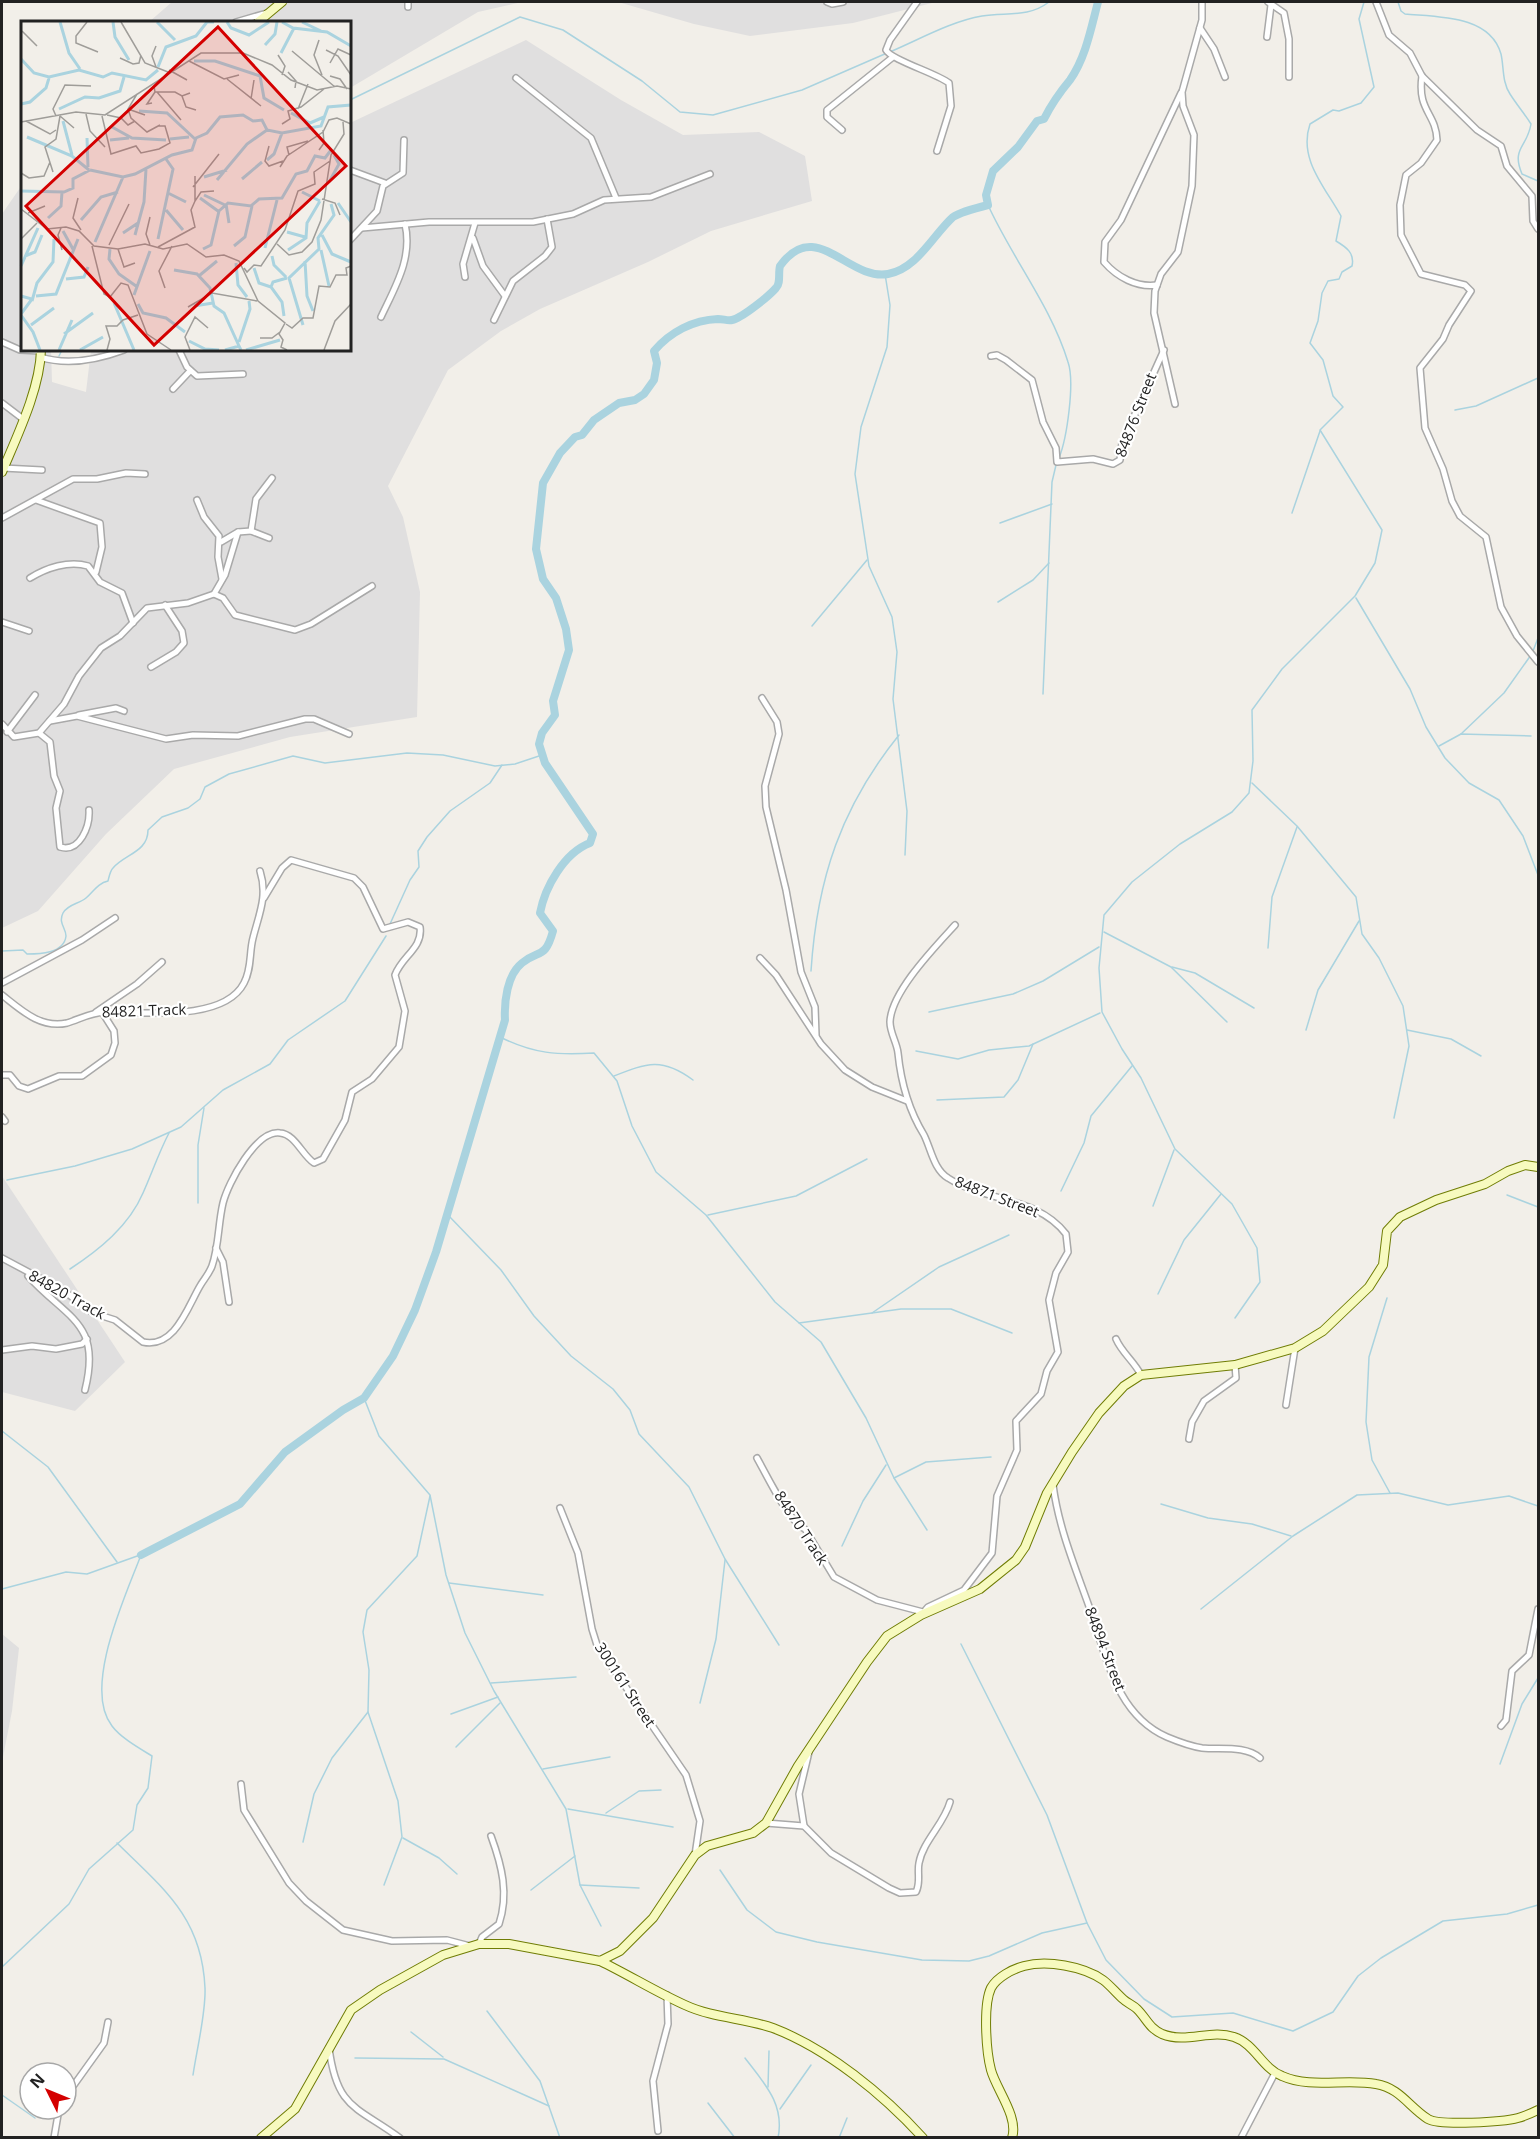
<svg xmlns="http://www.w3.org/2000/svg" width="1540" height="2139" font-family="'Open Sans',sans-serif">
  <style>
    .residential { fill: #e0dfdf }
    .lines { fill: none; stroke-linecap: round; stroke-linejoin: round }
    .stream { stroke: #aad3df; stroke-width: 1.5 }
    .river { stroke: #aad3df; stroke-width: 8 }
    .street-casing { stroke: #a9a9a9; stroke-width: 8 }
    .secondary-casing { stroke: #707d05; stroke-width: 10 }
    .street { stroke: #fff; stroke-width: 5 }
    .secondary { stroke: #f7fabf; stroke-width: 8 }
    .labels { text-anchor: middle; stroke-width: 4.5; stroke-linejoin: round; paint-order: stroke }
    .street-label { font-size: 15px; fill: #222; stroke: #fff }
    .inset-river { fill: none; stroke: #aad3df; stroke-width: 3 }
    .inset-road { fill: none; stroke: #9f9d99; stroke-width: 1.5 }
    .view { fill: #d40000; fill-opacity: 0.15; stroke: #d40000; stroke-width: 3 }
    .inset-edge { fill: none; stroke: #222; stroke-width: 3 }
  </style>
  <rect width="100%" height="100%" fill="#f2efe9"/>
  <!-- residential -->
  <g class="residential">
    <path d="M172,2H522L478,12L350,88V22H149Z"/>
    <path d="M618,2H936L853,23L750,36L694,24Z"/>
    <path d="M526,40L621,100L683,135L759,132L805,156L812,201L711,231L648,262L540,309L501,331L448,370L388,486L403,517L420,592L417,717L290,737L174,769L106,834L38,911L2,928V214L22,185V350H51L52,382L86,392L91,350H350V123Z"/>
    <path d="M2,1176L125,1362L75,1411L2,1392Z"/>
    <path d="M2,1634L19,1648L12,1711L2,1762Z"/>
  </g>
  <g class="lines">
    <!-- stream -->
    <g class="stream">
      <path d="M1398,2L1401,11L1405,14C1438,17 1490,15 1501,54C1504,67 1502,82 1510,94C1517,105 1524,113 1531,124C1527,148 1511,148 1522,174L1538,181"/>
      <path d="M892,51C920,39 952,21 982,16C1006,12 1028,18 1049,2"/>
      <path d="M350,100L520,17L563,30L642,81L680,112L713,115L802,90L887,53"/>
      <path d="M988,205C1012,258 1051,306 1068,362C1075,382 1067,438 1059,458"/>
      <path d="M1538,212V223"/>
      <path d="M885,274L890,305L887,347L861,427L855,474L869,566L892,617L897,652L893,699L907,811L905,855"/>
      <path d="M59,356L62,350"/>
      <path d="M1455,410L1476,406L1538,378"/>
      <path d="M1292,513L1320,431"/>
      <path d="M1000,523L1052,504"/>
      <path d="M1356,598L1410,689L1426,727L1445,758L1469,783L1499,800L1523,836L1538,875"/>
      <path d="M998,602L1033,580L1049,563"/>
      <path d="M812,626L867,560"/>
      <path d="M1533,651L1538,638"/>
      <path d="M1043,694L1052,482L1056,465"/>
      <path d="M1461,734L1504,693L1531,655"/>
      <path d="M1439,746L1461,734L1531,736"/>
      <path d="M1252,783L1297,826L1356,897L1362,934L1379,958L1403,1006L1409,1046L1394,1118"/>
      <path d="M390,924L410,880L419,867L418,851L427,837L450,811L490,783L502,765"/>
      <path d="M1104,932L1171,967L1227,1022"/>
      <path d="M1268,948L1272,897L1297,827"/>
      <path d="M2,951L23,950L27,954C38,954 64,954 66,936C66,928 58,923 63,913C68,904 79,904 86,898C93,892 98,883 108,881C109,877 110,871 113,868C125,854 148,852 148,830L162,817L188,808L200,799L205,787L229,774L293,756L325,763L407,753L443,755L495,766L515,764L542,755"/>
      <path d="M1172,967L1195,973L1254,1008"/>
      <path d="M811,971C817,879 841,807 899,735"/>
      <path d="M929,1012L1013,994L1043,981L1099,947"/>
      <path d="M1306,1030L1318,990L1359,921"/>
      <path d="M1407,1030L1451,1039L1481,1056"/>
      <path d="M500,1037C534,1054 557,1055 594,1053L617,1081L632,1126L656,1172L706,1215L775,1302L821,1342L866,1418L894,1478L927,1530"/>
      <path d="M916,1051L958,1059L989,1050L1029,1046L1100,1013"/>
      <path d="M614,1076C647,1063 662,1057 693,1080"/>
      <path d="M937,1100L1004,1097L1018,1080L1033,1044"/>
      <path d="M7,1180L75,1166L132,1149L181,1127L223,1090L270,1064L288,1040L345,1001L386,936"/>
      <path d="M1061,1191L1084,1143L1091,1116L1132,1066"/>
      <path d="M1507,1195L1538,1207"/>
      <path d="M198,1203V1145L204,1108"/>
      <path d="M1153,1206L1174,1150"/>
      <path d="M447,1214L501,1270L534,1316L571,1356L613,1389L630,1410L639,1434L689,1487L725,1559L779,1645"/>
      <path d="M708,1215L796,1196L867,1159"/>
      <path d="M70,1269C99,1250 129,1226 143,1193C152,1173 159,1152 169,1133"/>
      <path d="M1158,1294L1184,1240L1221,1194"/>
      <path d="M1387,1298L1369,1357L1366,1422L1372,1460L1390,1493"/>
      <path d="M872,1313L939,1267L1009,1235"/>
      <path d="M1235,1318L1260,1282L1257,1248L1232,1204L1175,1149L1141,1078L1122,1049L1102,1012L1099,968L1104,915L1132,882L1180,844L1232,812L1249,793L1253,761L1252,710L1282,669L1355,596L1375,563L1382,530L1320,430L1343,407L1333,396L1323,360L1310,343L1318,321L1322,293L1328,281L1339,279L1342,272L1352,266C1355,253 1346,247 1336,241L1341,216C1325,187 1298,159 1310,124L1333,110L1339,111L1361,103L1374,87L1359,19L1364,2"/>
      <path d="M799,1323L901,1309H951L1012,1333"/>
      <path d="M364,1398L379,1436L430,1495L446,1575L465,1633L494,1691L566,1809L580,1885L601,1926"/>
      <path d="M2,1431L48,1467L117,1562"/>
      <path d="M894,1478L926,1462L991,1457"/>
      <path d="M1161,1504L1208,1518L1252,1524L1291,1536"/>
      <path d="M842,1546L863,1501L886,1465"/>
      <path d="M449,1583L543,1595"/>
      <path d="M2,1589L66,1572L87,1574L140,1555"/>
      <path d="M1201,1609L1293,1536L1357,1495L1398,1493L1448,1505L1509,1496L1538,1506"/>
      <path d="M961,1644L1047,1815L1087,1923L1106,1960L1144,1999L1172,2017L1233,2013L1293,2031L1333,2012L1358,1976L1381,1958L1443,1921L1507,1914L1538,1905"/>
      <path d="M491,1683L576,1677"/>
      <path d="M700,1703L716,1639L725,1560"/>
      <path d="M451,1714L498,1697"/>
      <path d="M456,1747L500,1703"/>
      <path d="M1500,1764L1522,1704L1538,1678"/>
      <path d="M543,1769L610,1757"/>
      <path d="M568,1809L673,1827"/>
      <path d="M606,1813L639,1791L661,1790"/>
      <path d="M403,1838L439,1858L457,1874"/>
      <path d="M303,1842L314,1794L332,1758L368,1712"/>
      <path d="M117,1843C164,1889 202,1918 205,1988C206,2013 197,2048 193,2075"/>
      <path d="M720,1870L747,1910L776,1932L817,1942L922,1960L969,1961L989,1956L1042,1933L1087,1923"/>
      <path d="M384,1885L402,1837L398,1801L368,1712L369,1670L363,1632L367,1610L417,1556L430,1496"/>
      <path d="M580,1885L639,1888"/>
      <path d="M531,1890L575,1856"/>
      <path d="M2,1967L69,1904L89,1869L133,1830L137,1805L148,1788L152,1756C139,1748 121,1738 112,1726C82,1688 126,1595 141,1555"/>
      <path d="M487,2011L540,2081L560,2138"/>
      <path d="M411,2032L443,2057"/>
      <path d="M355,2058L444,2059L549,2106"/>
      <path d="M745,2058C764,2083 785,2104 778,2138"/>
      <path d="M768,2087L769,2051"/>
      <path d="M2,2095L35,2118"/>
      <path d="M708,2103L735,2138"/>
      <path d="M780,2109L811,2065"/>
      <path d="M839,2138L847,2118"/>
    </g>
    <!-- river -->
    <path class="river" d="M141,1555L240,1504L285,1452L343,1410L364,1398L393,1356L415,1310L436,1252L505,1020C504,1002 507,975 522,963C539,949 545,960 553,931L540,913C545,887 564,853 590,843L593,834L545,763L539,744L542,733L555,715L553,701L569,650L566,629L556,598L543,579L536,549L543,483L560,453L575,437L582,435L594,420L619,403L635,400L644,394L654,380L657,363L654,351C670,332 693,320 718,319C723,319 728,321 732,320C742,318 769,296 776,288C781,283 778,273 780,266C816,216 848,281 888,274C917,269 933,235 953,217C959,213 980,207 988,205L986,195L993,171L1018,147L1037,121L1044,119C1051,105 1060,92 1070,80C1086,57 1091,28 1098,2"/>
    <defs>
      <g id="street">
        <path d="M408,2V7"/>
        <path d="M827,2L832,4L843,2"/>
        <path d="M917,2L890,40L886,50C891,60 936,73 949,83L951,106L937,151"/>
        <path d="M1268,2L1284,13L1289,39V77"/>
        <path d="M1376,2L1389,35L1410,53L1422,76L1477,130L1501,146L1507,166L1532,196L1533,221L1538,229"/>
        <path d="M236,22L267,13"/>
        <path d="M1200,28L1214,49L1225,77"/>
        <path d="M1267,37L1271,5"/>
        <path d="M1422,76C1417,111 1436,113 1437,140L1421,163L1406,175L1400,205L1401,235L1421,274L1465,285L1471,291L1449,325L1443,339L1420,368L1425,428L1443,469L1452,501L1460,516L1486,537L1501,607L1517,636L1538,662"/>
        <path d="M516,78L591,138L616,198"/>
        <path d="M842,130L827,117V110L893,57"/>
        <path d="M350,170L385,183"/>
        <path d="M362,228L429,222H533L573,214L604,200L651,197L710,174"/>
        <path d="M473,238L483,266L505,296"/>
        <path d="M350,240L377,211L383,186L403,173L404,140"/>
        <path d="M465,277L463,264L475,223"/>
        <path d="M1157,285C1137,288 1117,277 1104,262L1105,242L1121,220L1181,93"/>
        <path d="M381,317C395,287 413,258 405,224"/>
        <path d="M494,320L513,281L545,256L552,247L547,219"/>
        <path d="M2,342L20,350L41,351"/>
        <path d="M179,350L187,367L197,376L243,374"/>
        <path d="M991,356L997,355L1006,360L1032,380L1043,422L1056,448L1057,462L1093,459L1113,464L1120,460L1122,443L1164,350"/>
        <path d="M40,357C68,366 97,360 124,350"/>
        <path d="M173,389L190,371"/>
        <path d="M2,403L23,419"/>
        <path d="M1175,404L1154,313L1155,291L1161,274L1178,252L1192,186L1194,135L1183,106L1182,92L1202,20V2"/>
        <path d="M3,468L42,470"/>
        <path d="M36,500L100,523L102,547L96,572"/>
        <path d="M197,500L204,517L219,536L218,557L222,579"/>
        <path d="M2,518L73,479H97L126,473L145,474"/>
        <path d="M251,531L269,538"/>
        <path d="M221,542L238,532L251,531L256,499L272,478"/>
        <path d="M30,578C46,568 69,560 88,566L100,582L122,593L133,623"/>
        <path d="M214,594L223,598L235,615L295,630L311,624L372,586"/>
        <path d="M2,622L29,631"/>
        <path d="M151,667L176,652L184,643L182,631L165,605"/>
        <path d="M762,698L777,722L779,734L765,786L766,807L786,890L801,972L815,1007L816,1035"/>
        <path d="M79,715L116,708L124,711"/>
        <path d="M50,721L77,716L166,739L193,735L238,736L305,719H314L349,734"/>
        <path d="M2,724L14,737L39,733L64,704L79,676L101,648L120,636L147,608L188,603L214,594L225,575L238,532"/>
        <path d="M7,732L35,695"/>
        <path d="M39,733L50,742L54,776L60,791L56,808L60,847C80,853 90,826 89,810"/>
        <path d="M760,958L776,975L821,1044L845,1070L872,1087L907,1101"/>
        <path d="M2,983L82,940L115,918"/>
        <path d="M2,995C20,1009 40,1029 67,1023C80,1019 92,1012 106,1012C143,1012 224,1022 244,983C252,968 249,953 253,938C259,914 268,896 260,871"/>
        <path d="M96,1012L137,984L162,962"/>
        <path d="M2,1075H10L19,1086L28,1089L59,1076H82L111,1055L115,1043L114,1031L102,1012"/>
        <path d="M2,1117L5,1121"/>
        <path d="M216,1248L223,1262L229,1302"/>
        <path d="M2,1258L64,1291L93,1313L115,1320L143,1342C175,1349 188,1306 200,1286C204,1279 209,1274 212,1266C219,1246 218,1224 223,1203C228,1183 256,1130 280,1133C295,1134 302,1155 314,1163L323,1159L345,1120L352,1092L372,1079L399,1047L405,1011L395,975C402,956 423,948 420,927L408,922L383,929L363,887L354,878L291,860L282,868L264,898"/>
        <path d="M28,1276C67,1319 102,1322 85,1390"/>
        <path d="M1116,1339C1122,1353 1134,1361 1141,1375"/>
        <path d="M2,1350L32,1346L56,1349L82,1344L87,1339"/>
        <path d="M1286,1405L1295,1348"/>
        <path d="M1189,1439L1192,1422L1204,1401L1236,1378L1235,1365"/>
        <path d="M757,1458C766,1474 790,1524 805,1529L834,1577L877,1600L923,1612"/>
        <path d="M1053,1485C1059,1530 1076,1569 1091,1612C1107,1659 1117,1715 1167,1737C1179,1742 1189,1746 1202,1748C1220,1750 1245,1745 1260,1758"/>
        <path d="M560,1508L578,1553L592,1629L597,1645L686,1775L700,1821L695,1855"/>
        <path d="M922,1614L928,1607L964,1590L992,1553L997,1496L1017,1450L1016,1421L1041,1394L1047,1371L1058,1352L1049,1300L1056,1273L1068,1252L1066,1234C1037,1196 985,1202 948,1178C934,1170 931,1149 924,1135C908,1109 901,1083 898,1053C897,1043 890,1033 890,1022C891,992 935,947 955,925"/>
        <path d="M1501,1726L1506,1720L1512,1671L1529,1655L1538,1609"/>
        <path d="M241,1784L244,1810L289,1883L306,1901L343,1930L392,1941L447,1940L470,1946"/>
        <path d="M766,1823L804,1826L831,1853L889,1888L900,1893L916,1892C921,1882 917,1873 919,1863C923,1841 944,1824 950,1802"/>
        <path d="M804,1826L799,1794L809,1752"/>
        <path d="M479,1944L482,1937L499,1924C509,1894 502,1866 491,1836"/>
        <path d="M329,2048C337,2109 356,2106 400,2138"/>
        <path d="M66,2096L104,2043L108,2022"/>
        <path d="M658,2131L653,2081L668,2024L667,1995"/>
        <path d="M54,2138L59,2109"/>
        <path d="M1241,2138L1275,2073"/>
      </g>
      <g id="secondary">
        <path d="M258,22L282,2"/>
        <path d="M2,472C17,436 40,389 41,350"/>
        <path d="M600,1961C629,1975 656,1992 685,2005C713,2018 744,2018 773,2028C828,2049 884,2095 923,2138"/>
        <path d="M261,2138L295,2109L351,2010L380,1990L443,1955L479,1944H509L600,1961L620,1951L653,1918L695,1855L707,1846L753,1833L766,1823L798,1766L867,1662L887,1636L921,1615L980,1589L1016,1560L1025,1547L1047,1493L1072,1452L1099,1413L1124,1386L1141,1375L1235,1365L1295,1348L1323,1331L1369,1287L1383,1265L1387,1231L1400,1217L1436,1200L1485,1184L1508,1171L1525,1165L1538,1167"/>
        <path d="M1012,2138C1019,2117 996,2089 991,2070C986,2051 983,2005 991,1988C997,1977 1013,1969 1024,1966C1047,1960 1083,1966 1103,1980C1110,1985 1116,1993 1123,1999C1127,2003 1133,2005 1137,2009C1147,2019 1149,2028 1162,2034C1187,2044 1210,2029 1234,2037C1255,2044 1262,2068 1282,2076C1311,2089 1346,2078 1376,2084C1400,2088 1409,2107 1428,2119C1440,2126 1503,2122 1518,2118C1525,2116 1532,2113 1538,2110"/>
      </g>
    </defs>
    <!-- street casing -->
    <use href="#street" class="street-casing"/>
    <!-- secondary casing -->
    <use href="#secondary" class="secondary-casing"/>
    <!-- street -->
    <use href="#street" class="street"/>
    <!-- secondary -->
    <use href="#secondary" class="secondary"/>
  </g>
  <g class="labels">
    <!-- street labels -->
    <g class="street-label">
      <text transform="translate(1136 415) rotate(-69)" y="5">84876 Street</text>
      <text transform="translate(144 1011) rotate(-2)" y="5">84821 Track</text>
      <text transform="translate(997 1197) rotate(21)" y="5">84871 Street</text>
      <text transform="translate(67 1295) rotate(29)" y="5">84820 Track</text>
      <text transform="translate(801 1528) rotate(57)" y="5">84870 Track</text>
      <text transform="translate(1105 1649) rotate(69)" y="5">84894 Street</text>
      <text transform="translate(625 1685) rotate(57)" y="5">300161 Street</text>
    </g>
  </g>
  <!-- overview -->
  <g transform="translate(21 21)">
    <rect width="330" height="330" fill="#f2efe9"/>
    <path class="inset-river" d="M39,1L48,32L59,48M92,1L94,16L108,39M136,1L154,19M206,1L210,7L228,14L248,1M261,1L272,7L306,11L330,25M281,1L300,10M244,24L254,13L256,1M260,32L273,7M0,38L13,52L28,56L58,49L82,56L91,52L125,59L137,49M173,40H194L239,55L243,77L263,89M137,46L145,26L175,15L186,1H193M0,83L9,81L25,67L28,57M38,88L64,76L78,77L99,70L103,56M118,90L146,92L174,118M270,92L289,102L303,96M42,100L51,134M91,106L111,117L145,119M6,116L51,135L68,149M66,117L67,146M149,118L168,116M89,119L108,117M246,139L253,133L261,112M69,149L102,156L114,153L151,134L171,129L175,117L186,112L199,96L222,94L232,100L241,99L246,109L261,112L300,105L307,86L330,84M183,156L206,149M221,158L241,141M196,159L226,123L246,109M308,161L318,143L313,134M0,170L43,171L52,167V158L69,149M281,171L299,180M147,172L165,181M183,174L204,184M179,177L197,190M317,182L330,201M205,183L208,202M145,189L162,209M27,197L40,185L41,171M60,199L80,176L97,171M42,210L53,230M266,211L284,216M102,212L117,202M114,214L123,181L125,148M301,214L311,233L330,241M137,218L152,148L145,138M74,221L102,156M213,225L224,216L231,185M244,227L256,179M89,228L88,238L98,253L115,265M182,228L190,224L198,190L207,182L230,185L238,178L261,177L275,153L286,150L294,135L304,137L310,129M267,229L285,217L286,202L299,180M300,229L308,265M4,235L14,231L21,214M251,235L253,244L265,256M284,240L286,275L292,290M215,242L217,264L226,276M0,245L17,207M233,247L238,262L250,266M153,249L176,253L189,267L193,285L203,292L218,325M179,254L196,240M45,258L63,256L67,246M113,274L129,230M0,275L11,278L0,293M15,275L35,273L57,218M11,280L16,262L32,241L33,218M93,282L113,329M117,283L122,292L145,297L164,311M173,285L192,282M0,294L12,311L19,329M263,295L261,281L250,266L252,261L266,257M10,304L33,287M282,304L268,257L298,228L297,217L313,194L310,183M43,313L72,292M168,320L184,328L198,329M218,321L229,288L228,280M38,329L51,299M59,329L82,316M204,329L218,325L220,329M225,329L259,319"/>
    <path class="inset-road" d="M66,1L55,15V22L77,31M100,1L124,42L147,51M1,10L16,25M298,19L293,34L301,54M305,29L317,35L330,54M271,30L314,66M257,34L264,45L261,54M99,37L112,43L118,42L120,34M168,40L203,58L218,54M309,42L317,28L330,34M135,46L131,35L135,25M148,49L166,59M267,51L275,60L274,67M309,55L319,58L326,68M206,58L240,85M133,65L134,71H154L161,75L169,72M136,71L160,99M116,73L107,88L110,97L126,111L139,104M161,75L165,86L175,89M230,78L233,59M131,82L126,83L134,71M107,88L124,94M277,88L287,63M65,93L69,110L84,126M86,94L100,97L107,104L114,100M35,95L32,88L44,64L70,65M39,95L53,107M81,95L90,133L115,125L120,132L138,128L149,122L144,105H138M5,100L29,113L35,109M0,101L55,91L84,94L180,32H222L251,44L270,59L296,69L316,65L330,68M261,103L269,98L267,90L280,86L303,68M248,125L244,140L248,145L262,140M298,129L303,122L302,109M268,134L266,126L287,120M259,146L266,135L302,111L308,99L316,97L330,103M32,151L24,126L35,118L39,95M0,152L8,157L23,155L29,141M172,166L198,133M57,177L52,197L60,209M301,178L314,182L319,194M174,180V155M0,188L26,208L45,206L58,210L73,225L97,228L124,223L142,228L166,223L185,236L203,234L218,240L237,280L264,302L258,313L262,319L260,326L266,329M7,192L24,185M129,196L125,213L129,224M40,207L37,214L41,229M0,218L16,202M256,223L268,234L281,231L291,221L300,199L310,134L323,113L322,101M88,224L108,183M71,225L83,273L89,276L100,262L107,264L126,313L150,329M137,226L174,206L170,189L174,180L180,171L193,170M97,228L103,246L114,242M223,247L226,251L233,244L240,245L264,209L277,170L294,163L293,151L309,140M144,267L138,250L151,225M167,286L191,272L236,280M265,303L271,307L282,297H292L298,265L309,266L315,254H326L325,247L330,245M239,317H251L259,311M86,329L89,318L85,305H96L102,299L117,294M169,329L164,316L174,296L187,307M303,329L314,300L330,283"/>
    <path class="view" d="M197,6L325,145L133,324L5,185Z"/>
    <rect width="330" height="330" class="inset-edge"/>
  </g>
  <!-- border -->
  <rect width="1540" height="2139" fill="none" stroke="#222222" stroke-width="6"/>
  <!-- north arrow -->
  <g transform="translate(48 2091) rotate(313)"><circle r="28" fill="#ffffff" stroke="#a7a7a7" stroke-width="1.5"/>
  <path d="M0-4.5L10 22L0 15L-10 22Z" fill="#d40000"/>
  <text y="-9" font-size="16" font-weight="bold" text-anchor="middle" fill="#222222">N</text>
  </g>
</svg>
